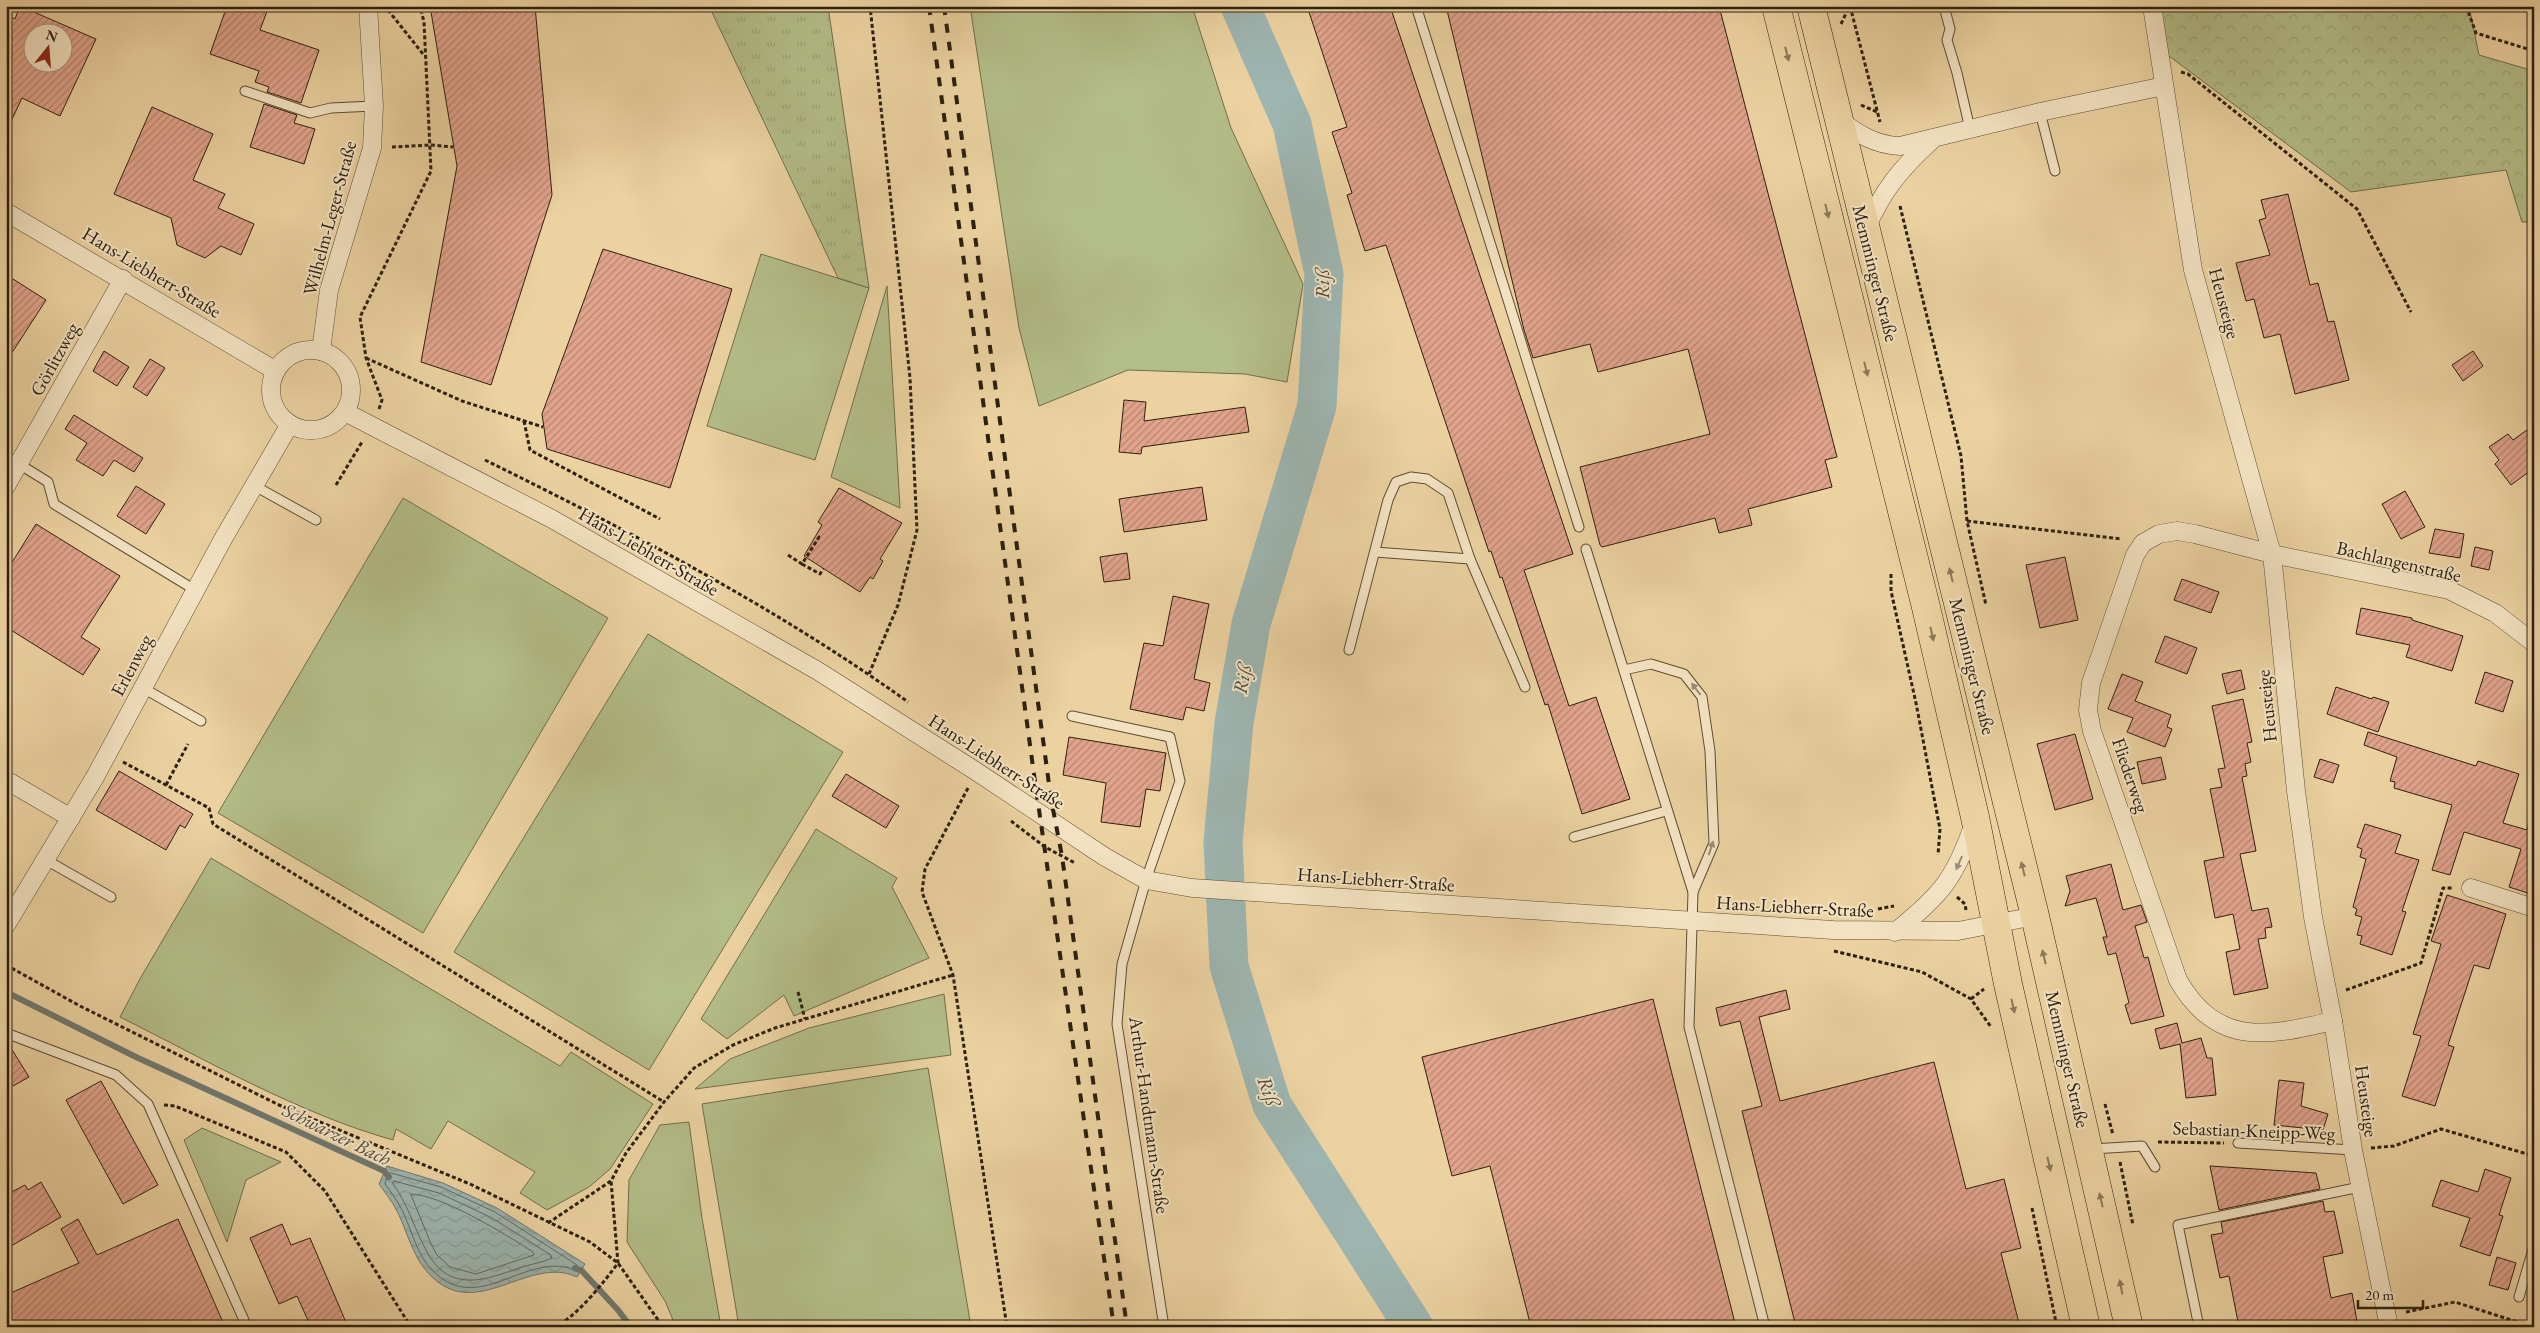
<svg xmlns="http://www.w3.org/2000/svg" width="2540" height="1333" font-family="'EB Garamond',serif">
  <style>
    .grass { fill: #b3bd88; stroke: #706e4c }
    .forest { fill: url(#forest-crowns); stroke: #706e4c }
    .park { fill: url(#park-tufts); stroke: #706e4c }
    .water { fill: url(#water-waves); stroke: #707970 }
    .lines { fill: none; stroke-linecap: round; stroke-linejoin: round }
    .shore { stroke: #646a60; stroke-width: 1 }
    .stream { stroke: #707970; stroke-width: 6 }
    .river { stroke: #9db5b0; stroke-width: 39 }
    .building { fill: url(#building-hatch); stroke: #2c2011; fill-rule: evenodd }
    .lane-casing { stroke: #5c4c35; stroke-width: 11 }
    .street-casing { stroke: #5c4c35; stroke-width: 19 }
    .primary-casing { stroke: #2c2011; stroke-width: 29 }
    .path { stroke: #2c2011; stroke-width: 3; stroke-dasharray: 4 2.5; stroke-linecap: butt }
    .lane { stroke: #f3e2c2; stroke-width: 9 }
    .street { stroke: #f3e2c2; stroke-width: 18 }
    .primary { stroke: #ecd2a1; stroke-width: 28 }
    .rail { stroke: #2c2011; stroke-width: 4; stroke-dasharray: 9 9; stroke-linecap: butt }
    .oneway { fill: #8c7959 }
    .oneway2 { fill: #998b72 }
    .labels { text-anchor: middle; stroke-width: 4; stroke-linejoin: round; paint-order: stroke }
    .street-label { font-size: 19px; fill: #2c2011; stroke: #f3e2c2 }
    .water-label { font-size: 20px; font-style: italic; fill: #4e4d41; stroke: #f3e2c2 }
  </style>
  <defs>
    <pattern id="forest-crowns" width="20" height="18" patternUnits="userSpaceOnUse" patternTransform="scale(1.25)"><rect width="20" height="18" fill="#b3bd88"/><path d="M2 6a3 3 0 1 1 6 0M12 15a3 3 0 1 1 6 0" fill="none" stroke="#9aa274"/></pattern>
    <pattern id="park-tufts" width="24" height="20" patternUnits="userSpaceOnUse" patternTransform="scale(1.25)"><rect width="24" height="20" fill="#b3bd88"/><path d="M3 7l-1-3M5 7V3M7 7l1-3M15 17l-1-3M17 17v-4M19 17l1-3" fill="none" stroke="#9aa274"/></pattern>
    <pattern id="water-waves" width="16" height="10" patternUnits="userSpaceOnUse" patternTransform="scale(1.25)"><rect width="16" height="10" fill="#9db5b0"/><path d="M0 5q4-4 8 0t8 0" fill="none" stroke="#879b96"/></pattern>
    <pattern id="building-hatch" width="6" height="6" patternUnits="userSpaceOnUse" patternTransform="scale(1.25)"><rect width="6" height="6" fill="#e1a38b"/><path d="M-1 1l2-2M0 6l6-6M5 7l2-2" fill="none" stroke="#b78470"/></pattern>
  </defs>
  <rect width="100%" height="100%" fill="#ecd2a1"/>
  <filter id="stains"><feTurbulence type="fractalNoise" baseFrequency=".004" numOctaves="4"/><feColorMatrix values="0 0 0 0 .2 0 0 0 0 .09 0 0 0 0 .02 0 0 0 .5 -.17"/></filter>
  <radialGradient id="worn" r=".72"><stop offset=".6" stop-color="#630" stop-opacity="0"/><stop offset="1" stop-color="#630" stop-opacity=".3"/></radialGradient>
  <!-- grass -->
  <g class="grass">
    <path d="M970,6H1192L1231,128L1303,284L1287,382L1245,374L1128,370L1039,406L1019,328Z"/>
    <path d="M761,254L869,288L815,460L707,426Z"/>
    <path d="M887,286L900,508L831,477Z"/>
    <path d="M403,498L608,618L423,933L218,813Z"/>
    <path d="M648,634L843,752L649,1070L454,952Z"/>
    <path d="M816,829L897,878L892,887L929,958L794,1016L784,995L727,1039L701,1019Z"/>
    <path d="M211,858L560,1066L571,1052L653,1104L610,1169L589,1187L547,1210L520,1193L535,1172L448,1121L431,1149L396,1129L393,1140C300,1114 206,1060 120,1017L141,977Z"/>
    <path d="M944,994L951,1055L695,1089L730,1059L809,1028Z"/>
    <path d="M928,1068L971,1327H739L702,1104Z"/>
    <path d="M689,1122L702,1218L721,1327H676L665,1301L627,1242L629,1180L660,1125Z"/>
    <path d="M202,1128L281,1162L246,1180L227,1242L184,1140Z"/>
  </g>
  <!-- forest -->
  <path class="forest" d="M2157,6H2469L2479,55L2534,71V222H2522L2506,170L2351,192L2165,53Z"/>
  <!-- park -->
  <path class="park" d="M709,6H828L869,288L838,278Z"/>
  <!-- water -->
  <path class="water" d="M387,1166L443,1183L497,1208L585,1264L577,1277C528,1254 476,1324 429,1274C413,1257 408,1234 398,1213C393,1202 385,1193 379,1184Z"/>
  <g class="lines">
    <!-- shore -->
    <g class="shore">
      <path d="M391,1173L441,1187L495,1212L577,1265L578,1268L575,1270C527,1250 478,1317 433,1271C416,1254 412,1230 402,1210C397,1200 391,1192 385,1184L388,1174Z"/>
      <path d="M394,1181L439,1193L492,1218L551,1255L552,1258C542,1263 530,1264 519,1268C483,1281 448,1293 426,1250C414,1228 408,1204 393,1184Z"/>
      <path d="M411,1194C440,1194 507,1235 533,1252L534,1255L476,1274L450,1267L437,1255L432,1246Z"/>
    </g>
    <!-- stream -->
    <g class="stream">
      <path d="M6,992L136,1057L384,1171L389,1177"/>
      <path d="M575,1268L582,1271L618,1310L631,1327"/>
    </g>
    <!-- river -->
    <path class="river" d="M1240,6L1292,124L1324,274L1317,406L1251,624L1234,723L1223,842L1229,966L1272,1105L1414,1327"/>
  </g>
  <!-- building -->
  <g class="building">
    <path d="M20,6L96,39L60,116L22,98L6,132V14L15,19ZM32,32H62V62H32Z"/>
    <path d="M227,6H269L260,30L319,50L301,103L267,92L269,87L255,82L259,71L210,54Z"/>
    <path d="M430,6H535L552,195L491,385L421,362L457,166Z"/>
    <path d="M1307,6H1390L1573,554L1524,570L1569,706L1596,697L1630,799L1582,814L1548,704L1545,705L1502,577L1500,578L1491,551L1489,552L1386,245L1365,251L1347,195L1352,193L1332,132L1347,127Z"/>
    <path d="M1446,6H1719L1837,457L1825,460L1832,487L1748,509L1752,525L1719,533L1715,518L1602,547L1600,545L1580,467L1710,434L1688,349L1598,372L1590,344L1533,358L1524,330Z"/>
    <path d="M264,104L297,115L294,123L315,129L304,164L250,147Z"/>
    <path d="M152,107L213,134L193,180L225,194L218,208L254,224L241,255L221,246L205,258L177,245L171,218L114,194Z"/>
    <path d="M2288,194L2310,285L2318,283L2328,322L2334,321L2349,380L2295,394L2280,334L2264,338L2254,299L2246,301L2236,263L2270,255L2259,220L2266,218L2261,200Z"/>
    <path d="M603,249L732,289L670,488L547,449L542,414Z"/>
    <path d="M13,279L46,300L6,362V291Z"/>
    <path d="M104,351L129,367L117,386L93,371Z"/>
    <path d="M2473,351L2483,366L2463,381L2452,365Z"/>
    <path d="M150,359L165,368L147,396L133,387Z"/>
    <path d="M1124,400L1146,402L1144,421L1245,407L1249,432L1142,447L1141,454L1119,452Z"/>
    <path d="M74,415L143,458L134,472L114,460L103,476L76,460L87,443L65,429Z"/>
    <path d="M2527,430L2534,439V468L2511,485L2495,464L2499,460L2489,447L2508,434L2513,440Z"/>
    <path d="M136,486L165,504L146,534L117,516Z"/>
    <path d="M1202,487L1207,520L1124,532L1119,499Z"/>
    <path d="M839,488L902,523L880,559L883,561L873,579L870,577L860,592L804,556L822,525L818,522Z"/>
    <path d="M2405,491L2425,527L2401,539L2382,504Z"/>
    <path d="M36,524L120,576L81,637L100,649L83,675L6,627V572Z"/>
    <path d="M2435,529L2464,534L2460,558L2429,553Z"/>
    <path d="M2475,547L2493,551L2489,570L2471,566Z"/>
    <path d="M1127,553L1130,579L1104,582L1100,557Z"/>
    <path d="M2065,557L2078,620L2040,628L2026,565Z"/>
    <path d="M2182,579L2219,592L2211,613L2174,600Z"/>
    <path d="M1173,596L1209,604L1194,679L1210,683L1204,711L1186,707L1183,720L1130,709L1144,643L1163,646Z"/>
    <path d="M2361,608L2412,618V620L2463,636L2452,671L2406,657L2410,645L2356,634Z"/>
    <path d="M2165,636L2197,648L2187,674L2155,662Z"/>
    <path d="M2241,670L2245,689L2227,694L2222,674Z"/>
    <path d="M2485,672L2513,681L2503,712L2475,703Z"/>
    <path d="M2122,674L2143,682L2135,701L2171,715L2167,727L2172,729L2165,747L2127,732L2133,718L2108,709Z"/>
    <path d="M2336,687L2372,699L2373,697L2389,702L2378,732L2327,714Z"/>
    <path d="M2243,699L2252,742L2247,743L2251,762L2245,764L2247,776L2242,777L2256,851L2240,854L2252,911L2268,908L2272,927L2265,928L2266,938L2258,939L2268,988L2234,995L2226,952L2240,949L2233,914L2215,918L2204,861L2224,857L2210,789L2222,787L2218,769L2225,768L2212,706Z"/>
    <path d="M2368,732L2476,766L2478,761L2519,774L2503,823L2527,830L2529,821L2534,822V895L2509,887L2521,849L2464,832L2450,875L2432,870L2452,805L2394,788L2395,782L2390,781L2397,757L2364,745Z"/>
    <path d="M2075,734L2093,799L2055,810L2037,744Z"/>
    <path d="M1069,737L1166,753L1160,791L1146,789L1140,827L1101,822L1106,783L1063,775Z"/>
    <path d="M2161,757L2166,779L2142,784L2137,762Z"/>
    <path d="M2320,759L2339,765L2333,783L2314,777Z"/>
    <path d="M119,771L193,814L185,828L180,825L166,850L96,810Z"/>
    <path d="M846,774L899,806L886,828L832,796Z"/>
    <path d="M2365,824L2401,835L2395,853L2419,860L2402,911L2406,912L2392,955L2360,944L2362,936L2357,935L2362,917L2355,915L2357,909L2353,907L2366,859L2360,857L2362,849L2357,847Z"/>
    <path d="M2111,864L2123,910L2141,905L2147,922L2135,926L2144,958L2148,957L2164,1016L2131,1024L2125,1005L2129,1003L2116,953L2108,955L2103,937H2107L2096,898L2065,906L2070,891L2066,876Z"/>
    <path d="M2447,895L2506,914L2489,969L2474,965L2448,1045L2454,1047L2435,1106L2402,1096L2421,1036L2413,1034L2441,944L2431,941Z"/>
    <path d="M1786,990L1790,1009L1759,1017L1780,1101L1934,1062L1966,1189L2004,1179L2021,1248L2001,1253L2020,1327H1796L1742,1111L1762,1106L1740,1021L1720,1026L1716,1008Z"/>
    <path d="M1653,999L1736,1327H1531L1490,1166L1452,1176L1422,1057Z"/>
    <path d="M2177,1023L2182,1043L2201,1038L2207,1058H2212L2216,1095L2186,1098L2180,1044L2160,1049L2155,1029Z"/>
    <path d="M6,1040L29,1077L13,1086L6,1074Z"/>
    <path d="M2279,1080L2304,1083L2301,1106L2328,1114L2323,1130L2274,1125Z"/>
    <path d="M101,1081L158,1185L123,1204L66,1100Z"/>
    <path d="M2210,1166L2316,1173L2320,1189L2219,1210Z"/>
    <path d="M2485,1169L2511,1178L2499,1215L2503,1216L2490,1256L2460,1246L2470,1218L2432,1206L2441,1180L2478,1192Z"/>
    <path d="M41,1182L61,1217L6,1249V1195L25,1185L28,1190Z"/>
    <path d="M2323,1201L2325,1212L2334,1211L2343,1253L2323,1257L2331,1298L2352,1293L2358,1327H2239L2229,1276L2220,1278L2211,1235L2223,1233L2221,1222Z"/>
    <path d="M78,1219L97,1255L178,1219L225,1327H6V1295L79,1263L61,1229Z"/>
    <path d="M282,1224L291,1245L310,1238L348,1327H311L297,1296L279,1304L250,1238Z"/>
    <path d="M2497,1257L2516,1263L2508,1290L2489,1285Z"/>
  </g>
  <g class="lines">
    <defs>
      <g id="lane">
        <path d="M1416,6L1579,527"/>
        <path d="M1944,6L1950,29L1947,40L1957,73L1970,129"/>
        <path d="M245,91L310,113L331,108L374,106"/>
        <path d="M2040,112L2055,171"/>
        <path d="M19,464L48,482L54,504L195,590"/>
        <path d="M253,485L316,520"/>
        <path d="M1586,549L1693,892L1689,1027L1765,1327"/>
        <path d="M1375,552L1470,559"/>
        <path d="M1349,650L1388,500L1396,482L1411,477L1427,479L1448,493L1470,559L1525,687"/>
        <path d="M1624,670L1651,664L1684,674L1702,697L1710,751L1714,843L1693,892"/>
        <path d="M143,688L201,721"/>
        <path d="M1072,716L1170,737L1180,781L1146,880L1122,964L1117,1024L1164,1327"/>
        <path d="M1574,837L1666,811"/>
        <path d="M46,860L111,897"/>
        <path d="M6,1033L116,1075L148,1104L247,1327"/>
        <path d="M2238,1143L2353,1150"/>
        <path d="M2092,1149L2142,1146L2155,1167"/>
        <path d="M2519,1297L2534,1246"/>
        <path d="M2199,1327L2178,1225L2360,1187"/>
      </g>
      <g id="street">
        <path d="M2152,6L2193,270L2272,554L2296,791L2313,917L2333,1021L2353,1150L2389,1327"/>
        <path d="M1838,119C1858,134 1875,145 1900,146L2040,112L2164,86"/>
        <path d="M6,212L276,371"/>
        <path d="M1865,230C1884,189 1899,170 1932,140"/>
        <circle cx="311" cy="390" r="40"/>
        <path d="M321,351L329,290L372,148L374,106L368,6"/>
        <path d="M345,412L552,519L818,671L974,770L1105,857L1146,880L1192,888L1833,930L1958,931L2035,916"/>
        <path d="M6,486L123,279"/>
        <path d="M6,780L71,818"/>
        <path d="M2471,888L2534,908"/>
        <path d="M6,925L95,777L223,539L290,424"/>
        <path d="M1895,932C1941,895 1955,879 1974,823"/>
        <path d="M2333,1021C2268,1036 2217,1048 2178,980L2092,731L2088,710L2091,683L2135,555L2143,543L2159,534L2177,531L2195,534L2272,554L2449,590L2495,613L2534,643"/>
      </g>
      <g id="primary">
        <path d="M1776,6L1925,603L1975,817L2008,984L2086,1327"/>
        <path d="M1811,6L2035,916L2129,1327"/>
      </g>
    </defs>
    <!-- lane casing -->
    <use href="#lane" class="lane-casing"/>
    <!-- street casing -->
    <use href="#street" class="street-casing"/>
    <!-- primary casing -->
    <use href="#primary" class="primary-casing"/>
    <!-- path -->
    <g class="path">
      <path d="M1850,6L1880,122"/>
      <path d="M2466,6L2476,33L2534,51"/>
      <path d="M420,8L428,6"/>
      <path d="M388,10L423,54"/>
      <path d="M1841,24L1849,7"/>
      <path d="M2181,72L2188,74L2357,209L2411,312"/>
      <path d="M1861,105L1877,112"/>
      <path d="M392,147L431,145L453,147"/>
      <path d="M1900,206L1961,456L1967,521L1986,605"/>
      <path d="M366,358L462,401L543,427"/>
      <path d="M379,409L382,400L366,358L360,317L431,171L424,22L420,6"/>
      <path d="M524,421L530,450L660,519"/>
      <path d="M485,460C629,531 777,608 908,702"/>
      <path d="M336,485L362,442"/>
      <path d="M1967,521L2122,539"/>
      <path d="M788,555L802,564L819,537L822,538"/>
      <path d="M802,564L820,574L823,569"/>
      <path d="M1891,574V591L1916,703L1940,829L1938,855"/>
      <path d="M869,674L898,605L917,530L910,378L870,6"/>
      <path d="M123,762L209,808L213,824L664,1102"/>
      <path d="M166,785L188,744"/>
      <path d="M968,788L925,869L922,892L953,975L1007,1327"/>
      <path d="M1011,821L1045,847L1075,863"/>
      <path d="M1957,897L1965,904L1966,910"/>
      <path d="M1878,909L1894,906"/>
      <path d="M1834,951L1922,972L1971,999L1991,1027"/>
      <path d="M6,965L80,1006L279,1105L470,1184L590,1242L618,1263L663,1327"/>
      <path d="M2346,990L2421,963L2443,888H2452"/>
      <path d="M798,992L805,1019"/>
      <path d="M1971,999L1984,989"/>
      <path d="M2105,1104L2113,1135"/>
      <path d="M164,1105L175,1106L286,1152L325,1191L411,1327"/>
      <path d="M2158,1142L2224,1143"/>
      <path d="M2371,1148L2394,1146L2441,1129L2534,1156"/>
      <path d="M2120,1162L2133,1225"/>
      <path d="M2032,1208L2057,1327"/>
      <path d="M548,1223L611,1181L626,1153L664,1102L694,1068L733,1045L775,1028L953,975"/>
      <path d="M2406,1312L2455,1302L2533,1327"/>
      <path d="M554,1327C576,1318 604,1282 618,1263L611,1181"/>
    </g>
    <!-- lane -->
    <use href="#lane" class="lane"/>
    <!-- street -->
    <use href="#street" class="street"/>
    <!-- primary -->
    <use href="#primary" class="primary"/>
    <!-- rail -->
    <g class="rail">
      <path d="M929,6L1036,789L1114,1327"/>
      <path d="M944,6L1051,799L1062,856L1127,1327"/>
    </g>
  </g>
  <!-- one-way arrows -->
  <defs><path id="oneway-solid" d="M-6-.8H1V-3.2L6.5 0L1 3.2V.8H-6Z" transform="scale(1.25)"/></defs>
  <g class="oneway">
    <use href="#oneway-solid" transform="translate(1787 54) rotate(76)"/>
    <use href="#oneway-solid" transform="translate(1827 211) rotate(76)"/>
    <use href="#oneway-solid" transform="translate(1866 369) rotate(76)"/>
    <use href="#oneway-solid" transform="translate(1951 575) rotate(-104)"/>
    <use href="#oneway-solid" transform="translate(1932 634) rotate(77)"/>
    <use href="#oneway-solid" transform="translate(2023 869) rotate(-104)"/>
    <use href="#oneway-solid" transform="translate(2044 957) rotate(-103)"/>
    <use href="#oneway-solid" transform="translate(2013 1006) rotate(77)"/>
    <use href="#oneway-solid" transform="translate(2049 1164) rotate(77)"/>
    <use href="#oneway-solid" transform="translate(2101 1200) rotate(-103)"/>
    <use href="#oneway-solid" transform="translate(2121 1287) rotate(-101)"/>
  </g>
  <g class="oneway2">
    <use href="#oneway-solid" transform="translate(1696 689) rotate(-128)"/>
    <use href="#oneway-solid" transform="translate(1711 848) rotate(-72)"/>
    <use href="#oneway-solid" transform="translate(1959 863) rotate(114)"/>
  </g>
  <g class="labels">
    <!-- street labels -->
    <g class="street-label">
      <text transform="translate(329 218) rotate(-75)" y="7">Wilhelm-Leger-Straße</text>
      <text transform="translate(152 272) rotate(31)" y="7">Hans-Liebherr-Straße</text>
      <text transform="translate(1876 273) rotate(76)" y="7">Memminger Straße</text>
      <text transform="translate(2225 303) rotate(75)" y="7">Heusteige</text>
      <text transform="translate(54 359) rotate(-61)" y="7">Görlitzweg</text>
      <text transform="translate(649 551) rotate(30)" y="7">Hans-Liebherr-Straße</text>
      <text transform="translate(2399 561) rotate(13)" y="7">Bachlangenstraße</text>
      <text transform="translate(131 665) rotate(-62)" y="7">Erlenweg</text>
      <text transform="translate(1973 666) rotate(76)" y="7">Memminger Straße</text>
      <text transform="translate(2266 706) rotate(-96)" y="7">Heusteige</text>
      <text transform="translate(997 761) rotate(33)" y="7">Hans-Liebherr-Straße</text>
      <text transform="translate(2131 775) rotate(71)" y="7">Fliederweg</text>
      <text transform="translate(1376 879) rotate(4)" y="7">Hans-Liebherr-Straße</text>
      <text transform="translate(1795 906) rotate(3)" y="7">Hans-Liebherr-Straße</text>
      <text transform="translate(2068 1059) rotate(77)" y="7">Memminger Straße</text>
      <text transform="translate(2367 1101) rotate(82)" y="7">Heusteige</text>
      <text transform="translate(1150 1115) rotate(82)" y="7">Arthur-Handtmann-Straße</text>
      <text transform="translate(2254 1130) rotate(2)" y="7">Sebastian-Kneipp-Weg</text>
    </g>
    <!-- water labels -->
    <g class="water-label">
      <text transform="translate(1322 284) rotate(-91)" y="7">Riß</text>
      <text transform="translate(1242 679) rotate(-80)" y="7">Riß</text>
      <text transform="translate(1269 1091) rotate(69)" y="7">Riß</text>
      <text transform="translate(337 1134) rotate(26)" y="7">Schwarzer Bach</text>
    </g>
  </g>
  <!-- margin -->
  <rect width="2540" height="1333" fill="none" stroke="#ecd2a1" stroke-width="25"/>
  <rect x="8" y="8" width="2525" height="1318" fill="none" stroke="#2c2011" stroke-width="2.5"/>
  <rect x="12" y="12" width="2515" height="1308" fill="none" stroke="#2c2011"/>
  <!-- north arrow -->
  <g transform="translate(48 48) rotate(17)"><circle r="24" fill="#f3e2c2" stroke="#a3947b"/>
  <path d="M0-4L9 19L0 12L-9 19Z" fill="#8f2418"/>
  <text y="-8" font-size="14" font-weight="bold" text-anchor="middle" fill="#2c2011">N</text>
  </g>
  <!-- scale -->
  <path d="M2358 1300v8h65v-8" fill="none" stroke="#2c2011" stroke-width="2.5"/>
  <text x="2365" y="1300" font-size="15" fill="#2c2011" stroke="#f3e2c2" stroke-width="4" paint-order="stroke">20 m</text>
  <rect width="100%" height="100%" filter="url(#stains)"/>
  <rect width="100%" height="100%" fill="url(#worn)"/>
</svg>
